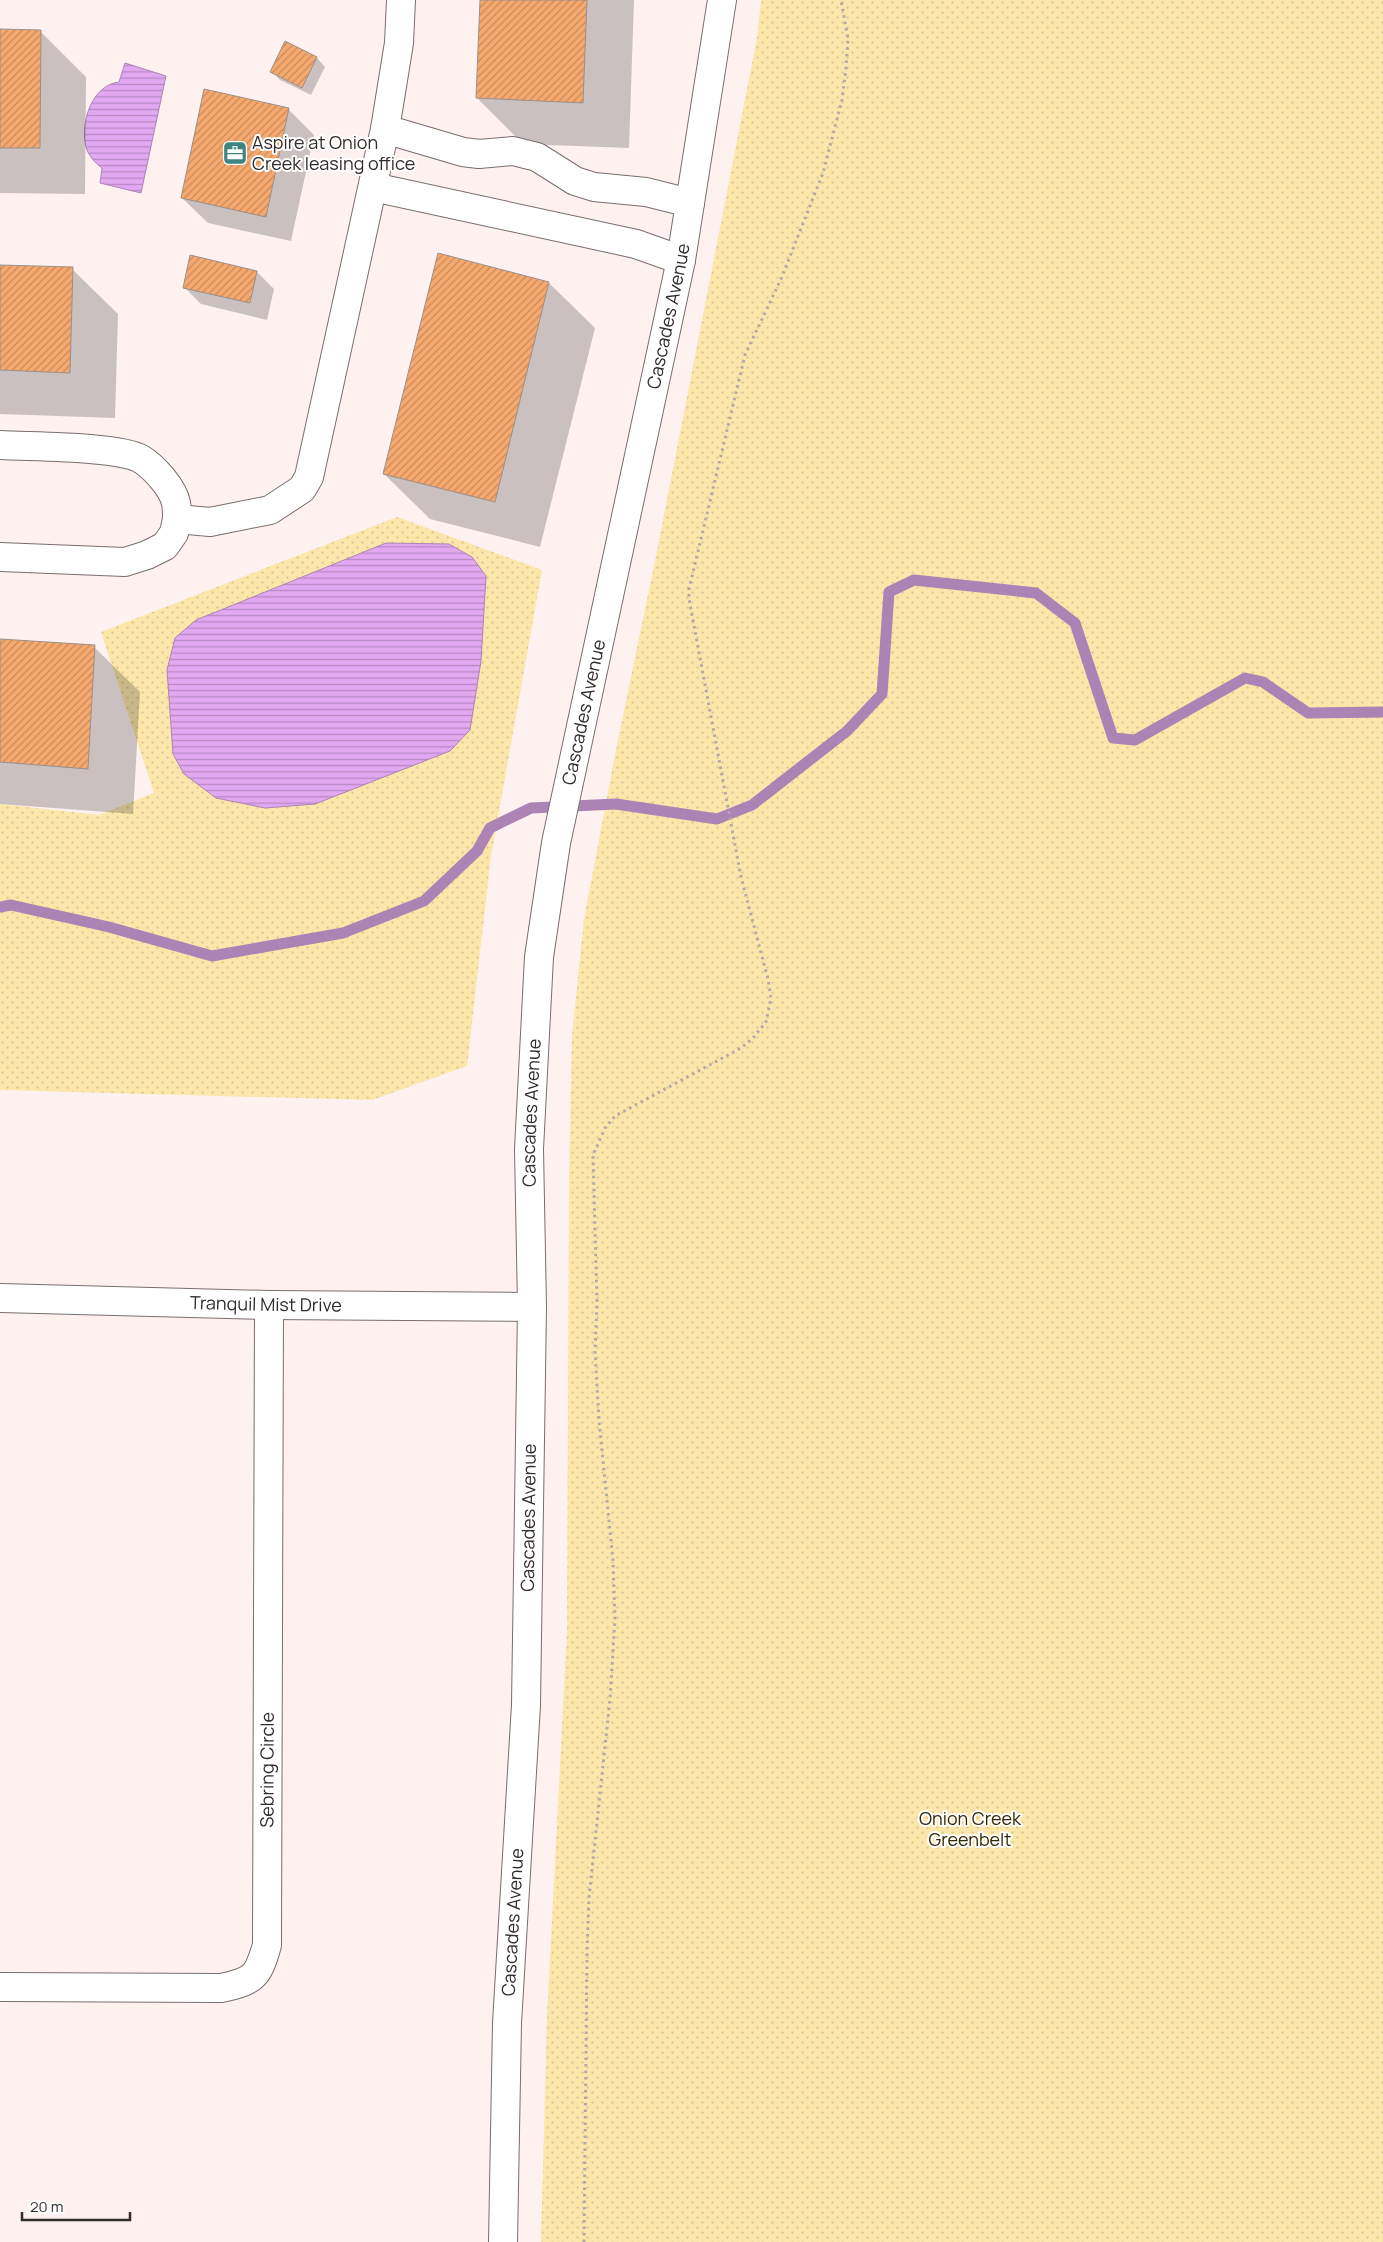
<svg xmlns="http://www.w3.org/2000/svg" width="1383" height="2242" font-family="Manrope,sans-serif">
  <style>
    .park { fill: url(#park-dots) }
    .water { fill: url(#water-rules); stroke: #ad83b6 }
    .shadow { fill: #0003 }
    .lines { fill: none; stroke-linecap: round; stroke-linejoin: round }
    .stream { stroke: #ad83b6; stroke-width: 11 }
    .building { fill: url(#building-hatch); stroke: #9a918b }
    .minor-casing { stroke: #796e6d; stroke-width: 30 }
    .path { stroke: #b3a9a8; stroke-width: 3; stroke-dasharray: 2.5 4; stroke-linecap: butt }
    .minor { stroke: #fff; stroke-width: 28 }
    .labels { text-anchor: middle; stroke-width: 4; stroke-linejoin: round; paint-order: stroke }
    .poi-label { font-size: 18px; fill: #302c2b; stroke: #fff; text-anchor: start }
    .street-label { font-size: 18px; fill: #302c2b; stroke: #fff }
    .park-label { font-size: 18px; fill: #352800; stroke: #fff }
  </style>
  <defs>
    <pattern id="park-dots" width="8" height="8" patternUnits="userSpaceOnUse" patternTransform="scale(1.25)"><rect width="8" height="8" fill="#fce6a9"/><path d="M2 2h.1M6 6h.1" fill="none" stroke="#d8c592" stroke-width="1.8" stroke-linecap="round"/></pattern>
    <pattern id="water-rules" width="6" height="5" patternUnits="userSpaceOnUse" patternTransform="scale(1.25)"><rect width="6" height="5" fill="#e2a8f1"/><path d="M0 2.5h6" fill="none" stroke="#b889c3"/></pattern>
    <pattern id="building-hatch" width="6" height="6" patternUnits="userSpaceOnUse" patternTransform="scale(1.25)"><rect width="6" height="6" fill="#f6a96e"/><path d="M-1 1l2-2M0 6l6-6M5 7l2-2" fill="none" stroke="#c88a5b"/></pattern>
  </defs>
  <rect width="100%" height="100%" fill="#fef1f0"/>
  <!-- park -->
  <g class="park">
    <path d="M761,0H1383V2242H541L547,2017L567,1631L569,1184L572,1036L584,919L616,750L657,551L757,38Z"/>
    <path d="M397,517L542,570L491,856L467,1066L372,1100L0,1090V804L99,815L154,793L101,632Z"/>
  </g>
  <!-- water -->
  <g class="water">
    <path d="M125,63L166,76L141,193L100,183L102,168C95,163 88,155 86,147C80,122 92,85 119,82Z"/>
    <path d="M386,543L449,544L472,557L486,576L481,661L470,730L450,751L315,804L265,808L216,798L184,774L173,754L167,670L175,638L196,620Z"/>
  </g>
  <!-- shadow -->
  <g class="shadow">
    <path d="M481,0H634L629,148L523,144L477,98Z"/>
    <path d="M0,31H40L86,77L85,194L0,193Z"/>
    <path d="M286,43L317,58L325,67L311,95L280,80L272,71Z"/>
    <path d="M288,109L314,135L291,241L208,223L182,198Z"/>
    <path d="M439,255L549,283L595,328L540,547L430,519L384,474Z"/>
    <path d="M191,257L257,272L274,289L267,320L201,304L184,287Z"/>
    <path d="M0,266L72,269L118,314L115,418L0,414Z"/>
    <path d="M0,640L94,647L140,692L133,814L0,804Z"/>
  </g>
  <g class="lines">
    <!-- stream -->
    <path class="stream" d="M0,907L11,905L109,927L212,956L343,933L424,901L477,851L490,828L531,808L616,804L717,819L752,805L847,731L882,694L889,592L914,580L1036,593L1075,623L1113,738L1135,740L1245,678L1263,682L1308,713L1383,712"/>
  </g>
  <!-- building -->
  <g class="building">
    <path d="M480,0H587L583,103L476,98Z"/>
    <path d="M0,29L41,30L40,148H0Z"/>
    <path d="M285,41L317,57L302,88L270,72Z"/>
    <path d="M204,89L289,108L266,217L181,198Z"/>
    <path d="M438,253L549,282L495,502L383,474Z"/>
    <path d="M190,255L257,271L250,303L183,288Z"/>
    <path d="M0,265L73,267L70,373L0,370Z"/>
    <path d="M0,639L95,645L88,769L0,762Z"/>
  </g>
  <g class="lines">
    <defs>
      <g id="minor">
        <path d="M385,129L463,152L479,154L513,151L537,157L575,181L594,187L646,192L690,203"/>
        <path d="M373,187L636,244L681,260"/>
        <path d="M0,445C30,447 118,446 141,459C154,467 173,488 176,503C177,508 177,514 177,519"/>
        <path d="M0,557L125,562L147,555L165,546L174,533L177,519L210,522L270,510L302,489L309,477L385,129L399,43L401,0"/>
        <path id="s1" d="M0,1298L269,1305L532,1307"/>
        <path id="s2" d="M0,1987L221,1988C255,1981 258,1976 267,1945L269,1305"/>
        <path id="s3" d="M503,2242L507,2023L526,1705L532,1307L529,1149L539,957L556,843L681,260L722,0"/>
      </g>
    </defs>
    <!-- minor casing -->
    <use href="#minor" class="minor-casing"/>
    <!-- path -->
    <path class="path" d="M584,2242L587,1951L589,1898L610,1699L615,1619L613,1561L599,1420L595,1352L597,1303L593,1155L605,1128L615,1116L741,1048L753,1038L766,1022L771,998L768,979L741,877L689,599V589L745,355L781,279L823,173L842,100L846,68L848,39L841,0"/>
    <!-- minor -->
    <use href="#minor" class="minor"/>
  </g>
  <!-- icons -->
  <defs>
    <symbol id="office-square" viewBox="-11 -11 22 22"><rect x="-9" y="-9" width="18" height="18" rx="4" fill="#3e857f" stroke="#fff"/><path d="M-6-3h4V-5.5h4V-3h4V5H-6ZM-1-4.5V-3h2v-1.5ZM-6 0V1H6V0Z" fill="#fff"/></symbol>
  </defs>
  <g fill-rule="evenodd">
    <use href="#office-square" x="221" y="139" width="28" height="28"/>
  </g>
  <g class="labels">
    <!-- poi labels -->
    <g class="poi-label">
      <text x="252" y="149">Aspire at Onion<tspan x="252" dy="21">Creek leasing office</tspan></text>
    </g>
    <!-- street labels -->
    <g class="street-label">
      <text dy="6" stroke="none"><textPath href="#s3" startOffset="1940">Cascades Avenue</textPath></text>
      <text dy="6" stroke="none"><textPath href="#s3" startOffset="1535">Cascades Avenue</textPath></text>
      <text dy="6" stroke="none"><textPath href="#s3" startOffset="1130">Cascades Avenue</textPath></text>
      <text dy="6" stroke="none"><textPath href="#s1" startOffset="266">Tranquil Mist Drive</textPath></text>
      <text dy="6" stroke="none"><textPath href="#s3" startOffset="725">Cascades Avenue</textPath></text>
      <text dy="6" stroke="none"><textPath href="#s2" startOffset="465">Sebring Circle</textPath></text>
      <text dy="6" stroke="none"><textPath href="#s3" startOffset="320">Cascades Avenue</textPath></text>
    </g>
    <!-- park labels -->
    <g class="park-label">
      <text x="970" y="1825">Onion Creek<tspan x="970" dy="21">Greenbelt</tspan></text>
    </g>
  </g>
  <!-- scale -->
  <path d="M22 2212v8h108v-8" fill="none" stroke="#302c2b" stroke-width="2.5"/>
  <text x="30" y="2212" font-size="15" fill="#302c2b" stroke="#ffffff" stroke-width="4" paint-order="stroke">20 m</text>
</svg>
